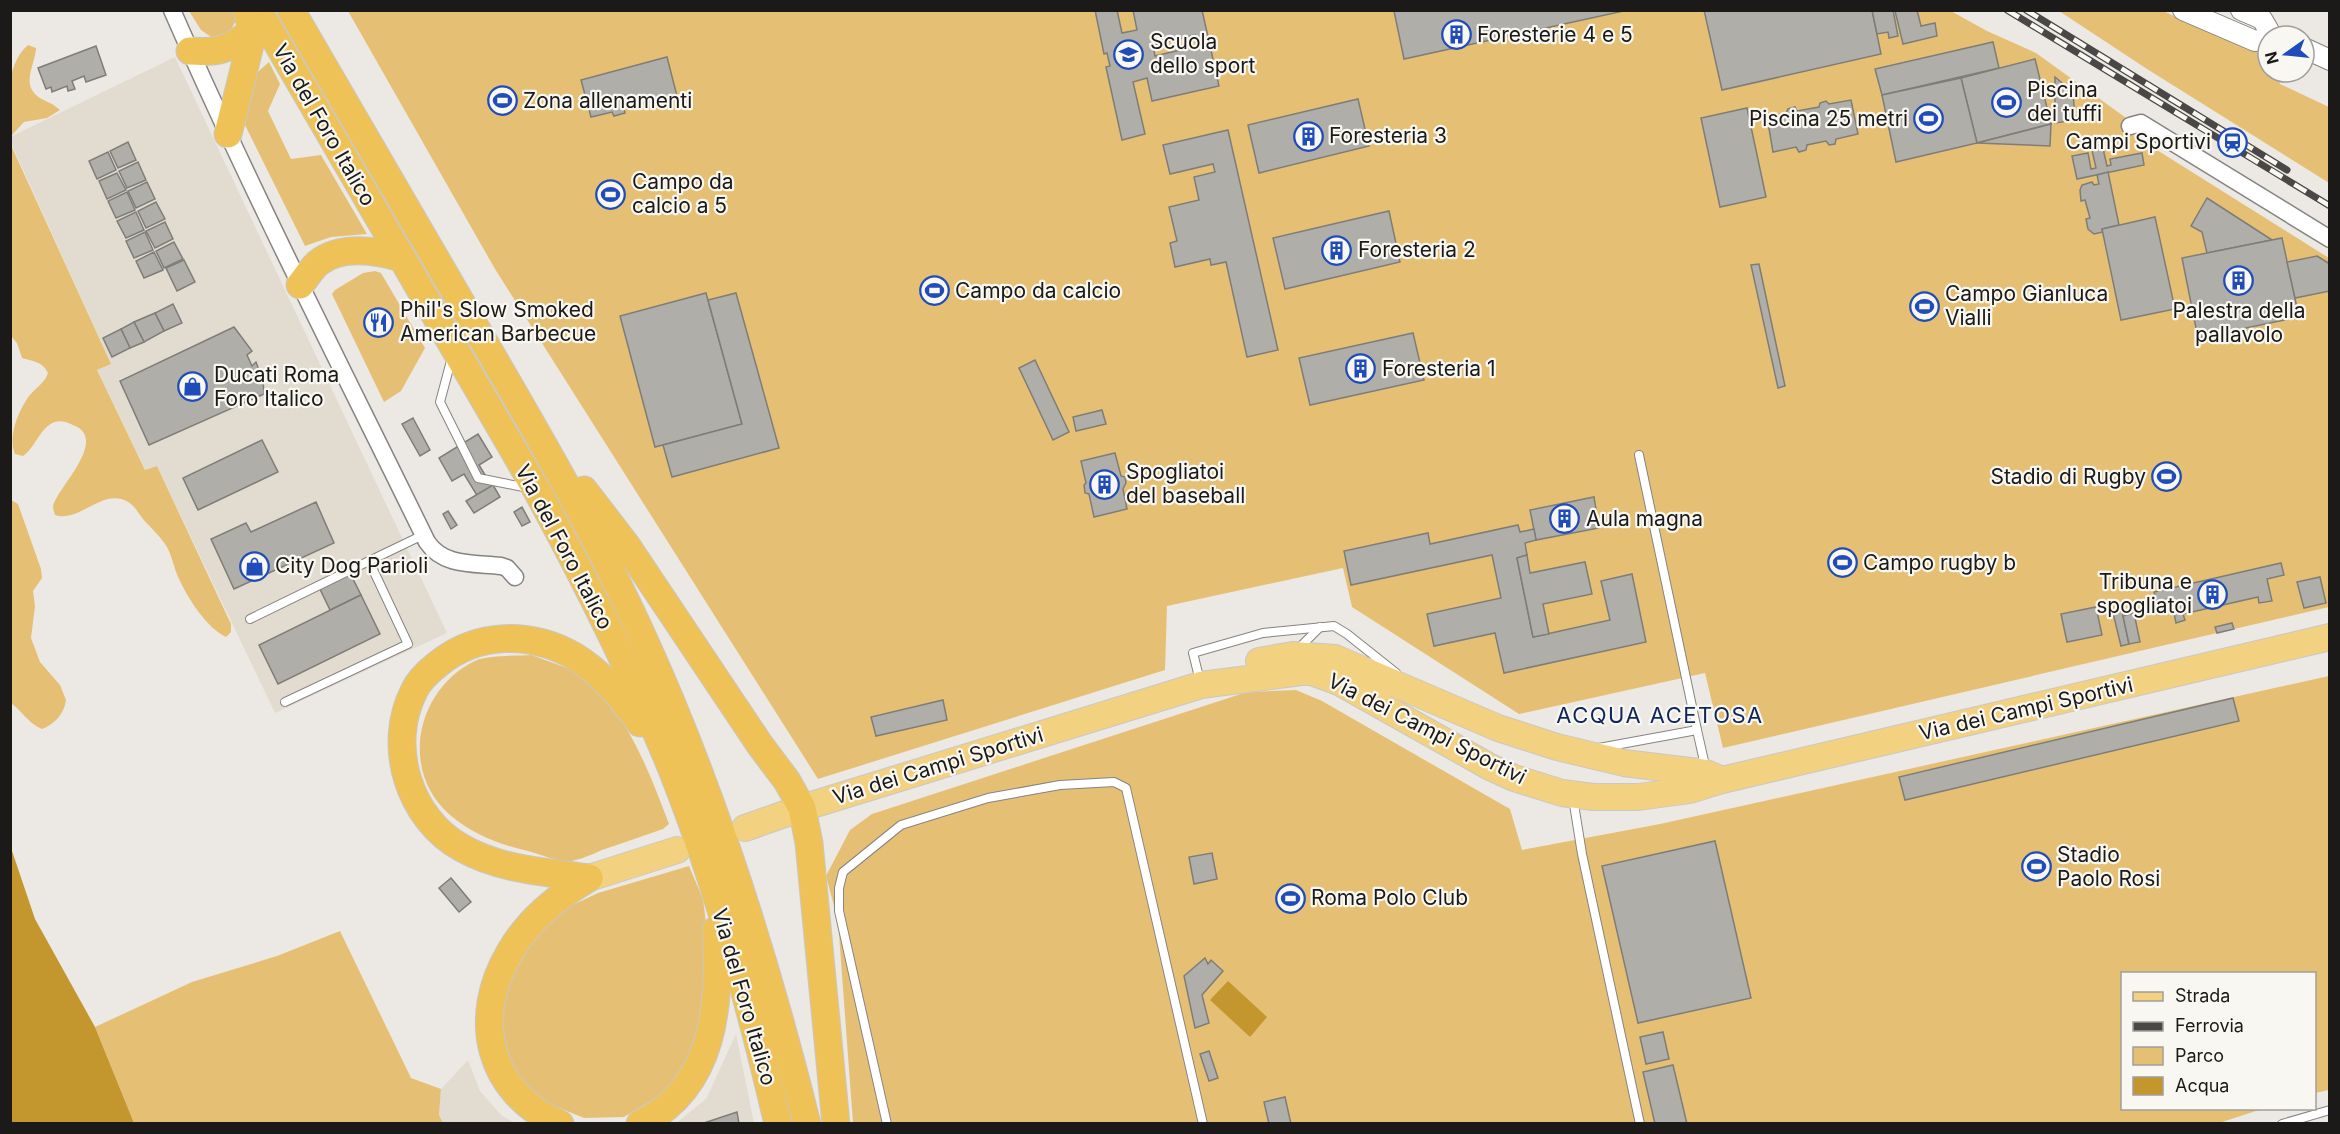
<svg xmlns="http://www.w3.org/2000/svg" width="2340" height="1134" font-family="Inter,sans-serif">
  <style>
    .built { fill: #e2dcd0 }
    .green { fill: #e5c074 }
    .water { fill: #c3962e }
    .building { fill: #b0aea9; stroke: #7f7d78; stroke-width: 1.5; fill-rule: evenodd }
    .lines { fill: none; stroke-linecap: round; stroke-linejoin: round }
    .service-casing { stroke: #878480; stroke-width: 10 }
    .minor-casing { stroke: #878480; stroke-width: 19 }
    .tertiary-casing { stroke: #878480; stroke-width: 22 }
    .primary-casing { stroke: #c8c8c8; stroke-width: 28 }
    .trunk-casing { stroke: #c8c8c8; stroke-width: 29 }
    .service { stroke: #fff; stroke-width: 8 }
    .minor { stroke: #fff; stroke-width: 16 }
    .tertiary { stroke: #fff; stroke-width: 20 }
    .primary { stroke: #f2d181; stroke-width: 26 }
    .trunk { stroke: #eec257; stroke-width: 27 }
    .rail-casing { stroke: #4a4846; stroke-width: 7 }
    .rail { stroke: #f9f7f1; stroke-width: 4.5; stroke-dasharray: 14; stroke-linecap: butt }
    .labels { text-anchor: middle; stroke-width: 4.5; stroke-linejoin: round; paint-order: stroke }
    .poi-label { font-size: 21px; fill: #1b1a18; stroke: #f9f7f1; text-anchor: start }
    .street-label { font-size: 21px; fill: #1b1a18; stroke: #f9f7f1 }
    .neighbourhood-label { font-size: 22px; letter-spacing: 1.5px; fill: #0f265b; stroke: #f9f7f1 }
  </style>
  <rect width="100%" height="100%" fill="#ece9e4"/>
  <!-- built -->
  <g class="built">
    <path d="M175,57L447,633L275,713L157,466L146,471L97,370L111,364L11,143L10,137Z"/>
    <path d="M736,1034L754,1123L675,1124L706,1099Z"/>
    <path d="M468,1060L480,1091L501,1115L515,1123H443L439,1115L441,1089Z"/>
  </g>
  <!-- green -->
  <g class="green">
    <path d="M189,11H233L236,20L230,32L214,39L201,30Z"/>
    <path d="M348,11H1951L1987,31L2036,53L2129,120L2133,135L2329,258V607L1723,748L1705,673L1519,714L1352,607L1343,568L1167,606L1165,670L818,779L495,269Z"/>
    <path d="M2059,11H2163L2268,57V72H2277L2280,84L2329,107V183L2147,69Z"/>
    <path d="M28,45L36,48C35,66 20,85 40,98C47,102 54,104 60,110L47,118L24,122L11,136C10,106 3,67 28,45Z"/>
    <path d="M269,62L280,84L268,111L291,159L321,155L367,234L331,237L305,246L242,119L253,76Z"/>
    <path d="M10,143L111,364L97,370L145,470L157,466L231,624V632L226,637C207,628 189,600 180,581C174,570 173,558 167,547C161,537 151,528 143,519C139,514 134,505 128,502C103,487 80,523 55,515C54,511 53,509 53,506C57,488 110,439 73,425C67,422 61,420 55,422C40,427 36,447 23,456L15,454C8,438 17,414 27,399C33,389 44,385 48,373C42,361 34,362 22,358L17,343L11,336Z"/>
    <path d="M375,271L381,273L425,348L401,391L384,402L332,294L335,290L363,273Z"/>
    <path d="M11,500L18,504L41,569L42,578L33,591L35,606L31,638L40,662L60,685L66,700C64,714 55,724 42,729C29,724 22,711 11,703Z"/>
    <path d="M532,655C546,661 572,668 583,677C627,711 650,774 669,824L663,829C643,836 623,843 602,850C593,854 582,859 572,861C560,863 540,854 528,851C500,845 472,834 450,815C398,770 417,687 477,660C490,655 517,656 532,655Z"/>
    <path d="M2329,676V1090L2315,1093L2314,974H2122V1108L2262,1109L2216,1124L853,1123L838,921L826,876L850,830L872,814L1247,692L1296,690L1322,701L1510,809L1522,850L1660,824Z"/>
    <path d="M689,866L703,899L711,963L696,1052L670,1090L624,1117L584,1118L547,1103L533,1096L501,1051L505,976L558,912L598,893Z"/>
    <path d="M340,931L411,1078L441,1089L439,1115L443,1123H134L95,1027L192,982L277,956Z"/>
  </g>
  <!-- water -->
  <g class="water">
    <path d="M10,845L35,919L95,1027L134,1123H11Z"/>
    <path d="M1228,981L1267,1017L1250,1037L1210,1000Z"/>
  </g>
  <!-- building -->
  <g class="building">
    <path d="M1095,10H1117L1122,33L1137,30L1133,10H1202L1219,86L1152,101L1147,78L1133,82L1145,134L1122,140L1106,67L1110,66L1107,53L1104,54ZM1195,35L1197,46L1155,56L1153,45Z"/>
    <path d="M1628,10L1404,59L1394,11L1397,10Z"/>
    <path d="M1704,10H1872L1881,54L1722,90Z"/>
    <path d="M1872,10H1893L1898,36L1889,38L1888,32L1877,34Z"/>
    <path d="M1917,10L1921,26L1935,23L1937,36L1903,44L1895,11Z"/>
    <path d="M1993,42L1999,68L1882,95L1875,69Z"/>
    <path d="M96,46L106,75L86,82L84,76L72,81L75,89L68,91L67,86L52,92L51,87L46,89L38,68Z"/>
    <path d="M667,57L677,96L655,102L656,106L647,108L646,103L624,109L625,113L614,116L612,112L591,117L581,80Z"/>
    <path d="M2035,59L2051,124L1977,143L1961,78Z"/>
    <path d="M2055,77L2073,92L2055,96Z"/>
    <path d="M1961,78L1977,143L1896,162L1882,95Z"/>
    <path d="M2073,92L2075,120L2055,123V96Z"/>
    <path d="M1358,99L1369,146L1259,173L1248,125Z"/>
    <path d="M1851,100L1858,134L1836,139L1835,144L1829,145L1826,141L1807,145L1806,150L1799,152L1796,147L1773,152L1767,117L1786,113L1788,109L1795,107L1797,111L1819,107L1820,103L1826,101L1829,104Z"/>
    <path d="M1747,108L1766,197L1720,207L1701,118Z"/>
    <path d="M2051,124L2050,146L1977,143Z"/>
    <path d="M1228,130L1278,350L1247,357L1226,262L1211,265L1210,259L1175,267L1170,243L1177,241L1169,207L1199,200L1194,177L1215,172L1213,164L1170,174L1163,145Z"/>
    <path d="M128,142L136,160L118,168L110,151Z"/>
    <path d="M2102,144L2107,166L2111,165L2110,159L2142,153L2144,165L2077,179L2072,156L2088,153L2091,169L2096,168L2091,146Z"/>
    <path d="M108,152L116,170L97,179L89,161Z"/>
    <path d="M138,162L146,180L127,188L119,171Z"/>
    <path d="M2108,172L2119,225L2102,229L2103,232L2094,234L2088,229L2086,219L2090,218L2085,200L2081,201L2080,190L2082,185L2092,182L2094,185L2099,184L2097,175Z"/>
    <path d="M117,173L126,190L107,199L99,181Z"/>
    <path d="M147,182L155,199L136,208L128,191Z"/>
    <path d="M127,192L135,210L116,218L108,201Z"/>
    <path d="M2207,198L2272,240L2207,253L2202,232L2191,226Z"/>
    <path d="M156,202L165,219L146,228L138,211Z"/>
    <path d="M1389,211L1400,262L1285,289L1273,238Z"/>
    <path d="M136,212L144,230L126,238L117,221Z"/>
    <path d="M2155,217L2175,309L2121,320L2102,229Z"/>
    <path d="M165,222L173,239L155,248L146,231Z"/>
    <path d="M145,232L153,250L134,258L126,241Z"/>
    <path d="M2282,238L2299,317L2198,338L2182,258Z"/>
    <path d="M174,242L183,259L164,268L156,251Z"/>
    <path d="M154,252L163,270L144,278L136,261Z"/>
    <path d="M2317,256L2330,264V291L2295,298L2287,262Z"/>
    <path d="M184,260L195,282L177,291L166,268Z"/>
    <path d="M1759,264L1785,386L1778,388L1751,265Z"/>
    <path d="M706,293L742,424L655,447L620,316Z"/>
    <path d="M736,293L779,448L672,477L663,445L742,424L708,300Z"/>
    <path d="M173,304L182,323L164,331L155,313Z"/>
    <path d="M155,313L164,331L144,342L134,322Z"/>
    <circle cx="378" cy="322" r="9"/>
    <path d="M134,322L144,342L130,348L121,329Z"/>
    <path d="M234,327L252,351L247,355L252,366L256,362L263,381L264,394L149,445L120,381Z"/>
    <path d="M121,329L130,348L112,357L103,338Z"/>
    <path d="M1413,333L1424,380L1310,405L1299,358Z"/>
    <path d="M1035,360L1069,432L1053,440L1019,368Z"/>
    <path d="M1102,410L1106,424L1076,431L1073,417Z"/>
    <path d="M413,418L430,450L420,456L402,424Z"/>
    <path d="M478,434L492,457L479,465L493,488L478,497L464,474L452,481L439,458Z"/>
    <path d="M262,440L278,472L198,510L183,478Z"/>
    <path d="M1115,453L1121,476L1125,477L1126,483L1123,489L1127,509L1094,517L1089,494L1085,493L1084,485L1086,483L1081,461Z"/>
    <path d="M493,485L500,497L474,513L466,501Z"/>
    <path d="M1594,497L1599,528L1536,540L1530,510Z"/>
    <path d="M316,502L334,543L234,589L211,539L246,523L251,532Z"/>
    <path d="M522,507L530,522L522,526L514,512Z"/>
    <path d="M448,511L457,525L451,529L443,514Z"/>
    <path d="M1518,525L1520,532L1534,529L1536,540L1525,543L1527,555L1517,558L1533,637L1610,620L1601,581L1632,574L1646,642L1504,673L1495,633L1434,646L1427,614L1501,598L1492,555L1351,585L1344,551L1428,533L1430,544Z"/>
    <path d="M1527,555L1530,573L1585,562L1592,594L1543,604L1549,634L1533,637L1517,558Z"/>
    <path d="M2281,563L2284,575L2267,579L2272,601L2259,603L2258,597L2183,614L2185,620L2176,623L2171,598L2157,602L2154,592Z"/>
    <path d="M350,573L361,595L330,610L319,587Z"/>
    <path d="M2320,577L2326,603L2304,608L2297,582Z"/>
    <path d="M361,595L380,634L278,684L259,645Z"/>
    <path d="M2096,607L2102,635L2067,642L2061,614Z"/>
    <path d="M2122,611L2129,644L2121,646L2113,613Z"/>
    <path d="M2134,613L2140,642L2129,644L2123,616Z"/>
    <path d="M2232,623L2234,629L2217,633L2215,627Z"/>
    <path d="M2233,698L2239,721L1905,800L1899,777Z"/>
    <path d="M943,700L947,720L876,736L871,717Z"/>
    <path d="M1715,841L1751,998L1638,1023L1602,866Z"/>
    <path d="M1212,853L1217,879L1194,884L1189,857Z"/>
    <path d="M451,878L471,902L459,912L439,888Z"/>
    <path d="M1205,958L1208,964L1211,960L1223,971L1202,995L1209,1023L1195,1028L1184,976Z"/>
    <path d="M1663,1032L1669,1059L1646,1064L1640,1037Z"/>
    <path d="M1209,1051L1218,1078L1209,1081L1200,1054Z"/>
    <path d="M1673,1065L1687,1124H1655L1643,1072Z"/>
    <path d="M1285,1097L1291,1124H1269L1264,1102Z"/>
    <path d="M737,1112L739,1124H702L704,1123Z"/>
  </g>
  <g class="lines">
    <defs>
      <g id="service">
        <path d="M452,357L440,402L478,478L528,488"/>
        <path d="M1639,455L1697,730"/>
        <path d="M250,619L369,561"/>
        <path d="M1297,650L1320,627"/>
        <path d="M1200,681L1193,653L1263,633L1334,626L1347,634L1396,673"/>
        <path d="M285,702L408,644L369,561L423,535"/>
        <path d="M1599,748L1697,730L1706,770"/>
        <path d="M1573,798L1582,854L1640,1124"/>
        <path d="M887,1124L839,911V888L843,872L901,825L988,798L1060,785L1114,782L1126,788L1203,1124"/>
        <path d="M2282,1124L2330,1110"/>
      </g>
      <g id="minor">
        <path d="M172,10C251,191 341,366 427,542C444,567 474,563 501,566L507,568L515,577"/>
        <path d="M2130,126L2141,123L2330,239"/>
      </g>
      <g id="tertiary">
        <path d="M2183,10L2255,41L2268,38"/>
        <path d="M2241,10L2262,19L2272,36"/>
        <path d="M2304,48L2330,60"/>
      </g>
      <g id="primary">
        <path d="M1259,661L1293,655L1335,658L1498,728L1557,747L1624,763L1706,773L1722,780"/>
        <path d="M745,828L802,808L1201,685L1301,672H1312L1339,682L1490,767L1514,778L1562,793L1593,797H1638L1690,790L1722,780L2330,637"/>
        <path d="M589,878L677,850"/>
      </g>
      <g id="trunk">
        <path d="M258,10L536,489C585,579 632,672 671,767C717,882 750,1003 778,1124"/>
        <path d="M291,10C350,112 409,214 469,316C529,419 590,522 640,631C713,789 765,955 807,1124"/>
        <path d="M190,51C219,53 229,50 252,31"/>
        <path d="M228,134L250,45L252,31L247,10"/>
        <path d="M300,285C306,278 311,269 318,263C340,245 376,250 401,258"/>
        <path d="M584,490L627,546L760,745L787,781L802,808L809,843L836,1124"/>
        <path d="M589,878C546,872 501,870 462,848C409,819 386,746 414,691C419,680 429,671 438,664C477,632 530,631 574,656C601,672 622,698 640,723"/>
        <path d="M560,1124C487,1093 471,1017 510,952C529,919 557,897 589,878"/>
        <path d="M640,1124C715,1088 721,1003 716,930"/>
      </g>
    </defs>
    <!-- service casing -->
    <use href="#service" class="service-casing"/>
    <!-- minor casing -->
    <use href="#minor" class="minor-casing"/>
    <!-- tertiary casing -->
    <use href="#tertiary" class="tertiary-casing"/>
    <!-- primary casing -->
    <use href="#primary" class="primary-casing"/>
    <!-- trunk casing -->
    <use href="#trunk" class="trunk-casing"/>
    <!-- service -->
    <use href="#service" class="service"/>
    <!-- minor -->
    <use href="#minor" class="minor"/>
    <!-- tertiary -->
    <use href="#tertiary" class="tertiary"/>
    <!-- primary -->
    <use href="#primary" class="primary"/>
    <!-- trunk -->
    <use href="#trunk" class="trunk"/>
    <defs>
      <g id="rail">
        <path d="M2007,10L2330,206"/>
        <path d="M2026,10L2287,170"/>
      </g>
    </defs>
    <!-- rail casing -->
    <use href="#rail" class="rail-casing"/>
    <!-- rail -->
    <use href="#rail" class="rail"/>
  </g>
  <!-- icons -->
  <defs>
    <symbol id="building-ring" viewBox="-11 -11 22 22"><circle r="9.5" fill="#f9f7f1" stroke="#1f4cb9" stroke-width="1.5"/><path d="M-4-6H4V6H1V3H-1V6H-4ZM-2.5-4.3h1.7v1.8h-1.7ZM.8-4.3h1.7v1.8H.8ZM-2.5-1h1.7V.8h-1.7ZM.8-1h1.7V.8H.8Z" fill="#1f4cb9"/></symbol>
    <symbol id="university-ring" viewBox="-11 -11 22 22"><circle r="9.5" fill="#f9f7f1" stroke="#1f4cb9" stroke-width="1.5"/><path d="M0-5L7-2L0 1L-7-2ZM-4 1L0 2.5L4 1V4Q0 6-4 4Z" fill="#1f4cb9"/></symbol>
    <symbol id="stadium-ring" viewBox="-11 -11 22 22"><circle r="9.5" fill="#f9f7f1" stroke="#1f4cb9" stroke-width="1.5"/><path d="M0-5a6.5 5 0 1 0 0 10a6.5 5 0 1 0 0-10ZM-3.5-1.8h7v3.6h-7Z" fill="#1f4cb9"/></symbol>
    <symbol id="station-ring" viewBox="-11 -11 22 22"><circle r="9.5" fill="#f9f7f1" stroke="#1f4cb9" stroke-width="1.5"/><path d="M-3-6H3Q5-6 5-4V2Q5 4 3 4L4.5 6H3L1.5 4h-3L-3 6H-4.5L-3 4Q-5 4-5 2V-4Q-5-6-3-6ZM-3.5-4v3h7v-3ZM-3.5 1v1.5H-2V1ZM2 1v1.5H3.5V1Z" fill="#1f4cb9"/></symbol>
    <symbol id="restaurant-ring" viewBox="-11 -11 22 22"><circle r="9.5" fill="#f9f7f1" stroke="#1f4cb9" stroke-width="1.5"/><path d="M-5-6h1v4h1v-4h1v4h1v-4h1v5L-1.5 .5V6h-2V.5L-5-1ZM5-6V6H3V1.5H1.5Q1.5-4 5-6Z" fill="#1f4cb9"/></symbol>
    <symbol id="shop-ring" viewBox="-11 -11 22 22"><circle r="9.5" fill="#f9f7f1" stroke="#1f4cb9" stroke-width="1.5"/><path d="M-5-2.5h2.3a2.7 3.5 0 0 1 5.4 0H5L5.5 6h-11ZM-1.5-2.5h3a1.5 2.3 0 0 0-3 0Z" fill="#1f4cb9"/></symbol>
  </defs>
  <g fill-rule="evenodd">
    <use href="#building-ring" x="1440" y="18" width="33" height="33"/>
    <use href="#university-ring" x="1112" y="38" width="33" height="33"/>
    <use href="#stadium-ring" x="486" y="84" width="33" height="33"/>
    <use href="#stadium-ring" x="1990" y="86" width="33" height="33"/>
    <use href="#stadium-ring" x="1912" y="102" width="33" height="33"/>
    <use href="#building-ring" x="1292" y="120" width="33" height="33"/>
    <use href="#station-ring" x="2216" y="126" width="33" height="33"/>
    <use href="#stadium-ring" x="594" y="178" width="33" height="33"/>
    <use href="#building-ring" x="1320" y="234" width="33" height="33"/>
    <use href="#building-ring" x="2222" y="264" width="33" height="33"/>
    <use href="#stadium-ring" x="918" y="274" width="33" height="33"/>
    <use href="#stadium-ring" x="1908" y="290" width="33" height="33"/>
    <use href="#restaurant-ring" x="362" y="306" width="33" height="33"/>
    <use href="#building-ring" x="1344" y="352" width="33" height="33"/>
    <use href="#shop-ring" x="176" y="370" width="33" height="33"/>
    <use href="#stadium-ring" x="2150" y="460" width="33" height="33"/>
    <use href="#building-ring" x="1088" y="468" width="33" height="33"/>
    <use href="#building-ring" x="1548" y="502" width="33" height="33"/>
    <use href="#stadium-ring" x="1826" y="546" width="33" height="33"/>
    <use href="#shop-ring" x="238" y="550" width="33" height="33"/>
    <use href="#building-ring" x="2196" y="578" width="33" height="33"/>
    <use href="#stadium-ring" x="2020" y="850" width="33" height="33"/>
    <use href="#stadium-ring" x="1274" y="882" width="33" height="33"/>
  </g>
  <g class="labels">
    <!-- poi labels -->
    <g class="poi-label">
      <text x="1477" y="42">Foresterie 4 e 5</text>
      <text x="1150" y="49">Scuola<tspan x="1150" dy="24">dello sport</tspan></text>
      <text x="2027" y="97">Piscina<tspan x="2027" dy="24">dei tuffi</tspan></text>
      <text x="523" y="108">Zona allenamenti</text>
      <text x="1908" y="126" text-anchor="end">Piscina 25 metri</text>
      <text x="1329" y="143">Foresteria 3</text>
      <text x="2211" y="149" text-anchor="end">Campi Sportivi</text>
      <text x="632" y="189">Campo da<tspan x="632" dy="24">calcio a 5</tspan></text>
      <text x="1358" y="257">Foresteria 2</text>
      <text x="955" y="298">Campo da calcio</text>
      <text x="1945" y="301">Campo Gianluca<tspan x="1945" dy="24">Vialli</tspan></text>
      <text x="400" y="317">Phil's Slow Smoked<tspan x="400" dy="24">American Barbecue</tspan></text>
      <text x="2239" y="318" text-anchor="middle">Palestra della<tspan x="2239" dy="24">pallavolo</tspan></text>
      <text x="1382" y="376">Foresteria 1</text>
      <text x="214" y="382">Ducati Roma<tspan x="214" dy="24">Foro Italico</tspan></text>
      <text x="1126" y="479">Spogliatoi<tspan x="1126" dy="24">del baseball</tspan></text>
      <text x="2146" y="484" text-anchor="end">Stadio di Rugby</text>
      <text x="1586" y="526">Aula magna</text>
      <text x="1863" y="570">Campo rugby b</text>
      <text x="275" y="573">City Dog Parioli</text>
      <text x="2192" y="589" text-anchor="end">Tribuna e<tspan x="2192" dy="24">spogliatoi</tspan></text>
      <text x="2057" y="862">Stadio<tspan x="2057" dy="24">Paolo Rosi</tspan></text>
      <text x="1311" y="905">Roma Polo Club</text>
    </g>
    <!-- street labels -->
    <g class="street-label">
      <text transform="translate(324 125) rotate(60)" y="7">Via del Foro Italico</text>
      <text transform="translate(564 547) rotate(62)" y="7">Via del Foro Italico</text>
      <text transform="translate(2026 709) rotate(-13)" y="7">Via dei Campi Sportivi</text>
      <text transform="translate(1427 729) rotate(27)" y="7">Via dei Campi Sportivi</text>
      <text transform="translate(938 766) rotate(-17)" y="7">Via dei Campi Sportivi</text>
      <text transform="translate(744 997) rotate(74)" y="7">Via del Foro Italico</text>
    </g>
    <!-- neighbourhood labels -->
    <g class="neighbourhood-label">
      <text x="1660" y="723">ACQUA ACETOSA</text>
    </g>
  </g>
  <!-- border -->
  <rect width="2340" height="1134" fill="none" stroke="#1b1a18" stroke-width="24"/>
  <!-- legend -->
  <rect x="2121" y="972" width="195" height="138" fill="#f9f7f1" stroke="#a09f9a" stroke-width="1.5"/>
  <rect x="2133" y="992" width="30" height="9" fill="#f2d181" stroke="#a09f9a" stroke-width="1.5"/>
  <text x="2175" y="1002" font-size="18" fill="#1b1a18">Strada</text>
  <rect x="2133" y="1022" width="30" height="9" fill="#4a4846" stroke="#a09f9a" stroke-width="1.5"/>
  <text x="2175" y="1032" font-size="18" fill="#1b1a18">Ferrovia</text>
  <rect x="2133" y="1047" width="30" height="18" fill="#e5c074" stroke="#a09f9a" stroke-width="1.5"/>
  <text x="2175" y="1062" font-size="18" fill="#1b1a18">Parco</text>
  <rect x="2133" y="1077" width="30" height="18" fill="#c3962e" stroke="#a09f9a" stroke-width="1.5"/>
  <text x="2175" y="1092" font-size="18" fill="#1b1a18">Acqua</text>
  <!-- north arrow -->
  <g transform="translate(2286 54) rotate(255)"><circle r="28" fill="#f9f7f1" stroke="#a09f9a" stroke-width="1.5"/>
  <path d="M0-4.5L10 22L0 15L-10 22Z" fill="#1f4cb9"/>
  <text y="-9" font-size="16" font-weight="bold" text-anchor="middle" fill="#1b1a18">N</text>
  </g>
</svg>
